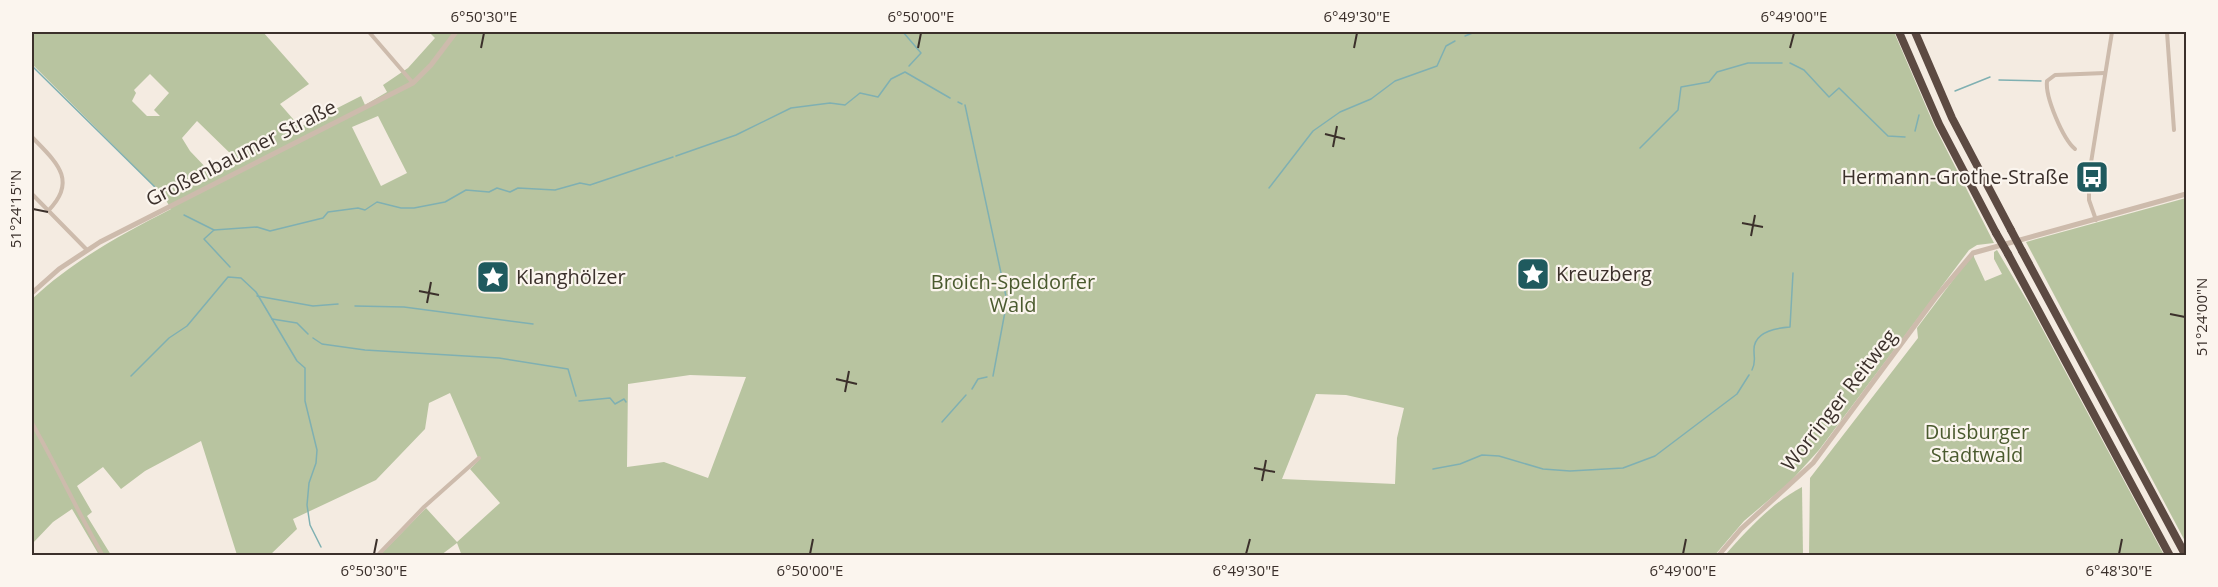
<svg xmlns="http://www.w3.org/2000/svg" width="2218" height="587" font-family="'Open Sans',sans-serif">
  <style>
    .green { fill: #b8c4a0; fill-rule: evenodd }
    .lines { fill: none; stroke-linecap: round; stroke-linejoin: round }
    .stream { stroke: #7fb0b2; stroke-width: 1.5 }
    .minor { stroke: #cdbbac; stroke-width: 4 }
    .tertiary { stroke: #cdbbac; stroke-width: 5 }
    .motorway { stroke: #5c4a42; stroke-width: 8 }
    .motorway-bridge { stroke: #5c4a42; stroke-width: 8 }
    .ticks { fill: none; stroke: #3b302b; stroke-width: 2 }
    .labels { text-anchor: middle; stroke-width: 4.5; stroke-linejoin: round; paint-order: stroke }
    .street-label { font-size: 20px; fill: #3b302b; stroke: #fbf5ee }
    .poi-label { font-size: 20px; fill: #3b302b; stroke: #fbf5ee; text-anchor: start }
    .park-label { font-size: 20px; fill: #4a5a2e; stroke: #fbf5ee }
    .neatline { fill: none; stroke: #3b302b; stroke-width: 2 }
    .ticks-label { font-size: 15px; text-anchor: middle; fill: #3b302b }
  </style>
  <rect width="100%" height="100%" fill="#f4ebe1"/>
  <!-- green -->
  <g class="green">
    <path d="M32,32H263L309,84L280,104L300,127L361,96L365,105L387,92L383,85L408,68L435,38L429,32H1894L1934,125L1994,243L1977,245L1969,250L1819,450L1790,482L1744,521L1715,555L462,556L457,543L441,555H380L426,508L457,542L500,503L470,469L479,460L450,393L429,403L425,429L376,480L293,519L297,529L270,555H237L201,441L145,471L121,489L103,467L77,486L92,512L87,516L111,555H99L72,509L53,522L32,544V299C74,260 120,235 171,209L163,195L32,64ZM150,74L169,93L154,110L160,116H147L132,101L136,93L134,90ZM378,116L407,173L381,186L352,127ZM197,121L236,159L210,172L190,151L182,138ZM690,375L746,377L708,478L664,462L627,467L628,384ZM1316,394L1346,395L1404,408L1397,438L1395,484L1282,479Z"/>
    <path d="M2186,198V543L2026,242Z"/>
    <path d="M1997,250L2029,304L2164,555L1809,556L1810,478L1918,338L1917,328L1974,252V257L1985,281L2002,274L1994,259V252Z"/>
    <path d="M1802,487L1803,555H1725C1746,531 1773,502 1802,487Z"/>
  </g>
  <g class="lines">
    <!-- stream -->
    <g class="stream">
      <path d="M903,32L921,53L909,66"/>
      <path d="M1465,36L1475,32"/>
      <path d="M1790,63L1804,70L1829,97L1839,88L1888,136L1905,137"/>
      <path d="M32,66L162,194"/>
      <path d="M1999,80L2041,81"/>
      <path d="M1955,91L1990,77"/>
      <path d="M958,102L962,104"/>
      <path d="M965,105L1007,301L993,376"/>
      <path d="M1915,131L1919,115"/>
      <path d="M1640,148L1678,110L1681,87L1709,82L1717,72L1748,63H1782"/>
      <path d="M676,156L736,135L791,108L830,103L845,105L860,93L878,97L891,79L905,72L950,98"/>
      <path d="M1269,188L1313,131L1340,112L1371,99L1395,81L1437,66L1446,46L1455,41"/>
      <path d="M184,215L214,230L257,227L270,231L323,218L328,212L358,208L365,210L377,202L401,208H414L445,202L466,190L489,192L497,188L510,192L518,188L555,190L580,183L590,185L673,157"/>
      <path d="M214,230L204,239L230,267"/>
      <path d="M257,296L313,306L338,304"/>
      <path d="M355,306L404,307L533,324"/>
      <path d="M272,319L297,323L308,334"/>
      <path d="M313,338L322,344L365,350L499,358L568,369L576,396"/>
      <path d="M1752,370C1756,362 1754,359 1754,351C1753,332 1776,328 1790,327L1793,273"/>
      <path d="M131,376L169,338L187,326L228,277L241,278L256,292L297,361L305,368V401L317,450L316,463L309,483L307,505L310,525L321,547"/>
      <path d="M972,389L978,379L987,377"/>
      <path d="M579,401L610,398L615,404L624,399L626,402"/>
      <path d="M942,422L966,395"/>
      <path d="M1433,469L1460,464L1482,455L1499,456L1543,469L1570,471L1623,468L1655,456L1737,394L1749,375"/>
    </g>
    <!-- minor -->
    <g class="minor">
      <path d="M369,32L413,83"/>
      <path d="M2167,32L2174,130"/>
      <path d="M32,137C55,161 79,180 48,211"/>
      <path d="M2075,149C2063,139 2045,97 2047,81L2055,75L2105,73"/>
      <path d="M32,194L87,250"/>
      <path d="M2096,220L2089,200V175L2112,32"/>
      <path d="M32,423C57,467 78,512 103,556"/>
      <path d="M377,556L424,507L479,458"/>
    </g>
    <!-- tertiary -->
    <g class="tertiary">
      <path d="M32,293L59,269L100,242L413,83L431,65L456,32"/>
      <path d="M1718,556L1741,529L1813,463L1936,297L1973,253L2186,194"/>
    </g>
    <!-- motorway -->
    <g class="motorway">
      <path d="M1899,32L1939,124L1996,233"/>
      <path d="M1915,32L1952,118L2011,230"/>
      <path d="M2022,251L2186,556"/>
      <path d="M2008,254L2170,556"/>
    </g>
    <!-- motorway-bridge -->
    <g class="motorway-bridge">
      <path d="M2011,230L2022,251"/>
      <path d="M1996,233L2008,254"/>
    </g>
  </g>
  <!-- ticks -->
  <path class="ticks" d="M481,48L484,33M918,48L921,33M1354,48L1357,33M1790,48L1794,33M1325,134L1345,139M1333,147L1337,126M33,209L48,212M1742,223L1763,227M1751,236L1755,215M419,291L439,295M427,303L431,282M2170,314L2185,317M836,379L857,384M845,392L849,371M1254,468L1275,472M1262,481L1266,460M374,554L377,539M810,554L813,539M1246,554L1250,539M1683,554L1686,539M2119,554L2122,539"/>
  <!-- icons -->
  <defs>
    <symbol id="bus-square" viewBox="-11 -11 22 22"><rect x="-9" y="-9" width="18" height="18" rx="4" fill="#1f5a5e" stroke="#fbf5ee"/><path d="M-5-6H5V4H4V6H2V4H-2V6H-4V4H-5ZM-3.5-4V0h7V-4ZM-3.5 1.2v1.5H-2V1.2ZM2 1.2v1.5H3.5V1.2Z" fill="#fff"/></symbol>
    <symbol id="sight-square" viewBox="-11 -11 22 22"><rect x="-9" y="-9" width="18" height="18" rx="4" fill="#1f5a5e" stroke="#fbf5ee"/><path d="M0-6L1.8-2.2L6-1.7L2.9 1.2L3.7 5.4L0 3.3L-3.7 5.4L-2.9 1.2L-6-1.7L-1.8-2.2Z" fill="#fff"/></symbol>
  </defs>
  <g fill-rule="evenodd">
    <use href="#bus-square" x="2073" y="158" width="38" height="38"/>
    <use href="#sight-square" x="1514" y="255" width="38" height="38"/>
    <use href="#sight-square" x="474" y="258" width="38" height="38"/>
  </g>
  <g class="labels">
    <!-- street labels -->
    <g class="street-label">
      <text transform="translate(241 153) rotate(-27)" y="7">Großenbaumer Straße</text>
      <text transform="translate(1839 400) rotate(-52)" y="7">Worringer Reitweg</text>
    </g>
    <!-- poi labels -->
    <g class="poi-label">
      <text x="2069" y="184" text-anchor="end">Hermann-Grothe-Straße</text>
      <text x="1556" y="281">Kreuzberg</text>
      <text x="516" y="284">Klanghölzer</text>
    </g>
    <!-- park labels -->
    <g class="park-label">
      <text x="1013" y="289">Broich-Speldorfer<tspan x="1013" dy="23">Wald</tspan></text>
      <text x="1977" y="439">Duisburger<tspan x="1977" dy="23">Stadtwald</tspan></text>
    </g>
  </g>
  <!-- border -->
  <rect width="2218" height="587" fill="none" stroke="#fbf5ee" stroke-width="66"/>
  <rect x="33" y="33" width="2152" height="521" class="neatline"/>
  <g class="ticks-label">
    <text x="484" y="22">6°50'30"E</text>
    <text x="921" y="22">6°50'00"E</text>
    <text x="1357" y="22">6°49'30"E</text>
    <text x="1794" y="22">6°49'00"E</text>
    <text transform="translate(16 209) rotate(-90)" y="5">51°24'15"N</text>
    <text transform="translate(2202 317) rotate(-90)" y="5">51°24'00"N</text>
    <text x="374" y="576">6°50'30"E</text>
    <text x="810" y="576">6°50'00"E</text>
    <text x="1246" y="576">6°49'30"E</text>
    <text x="1683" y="576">6°49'00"E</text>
    <text x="2119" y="576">6°48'30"E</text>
  </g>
</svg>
